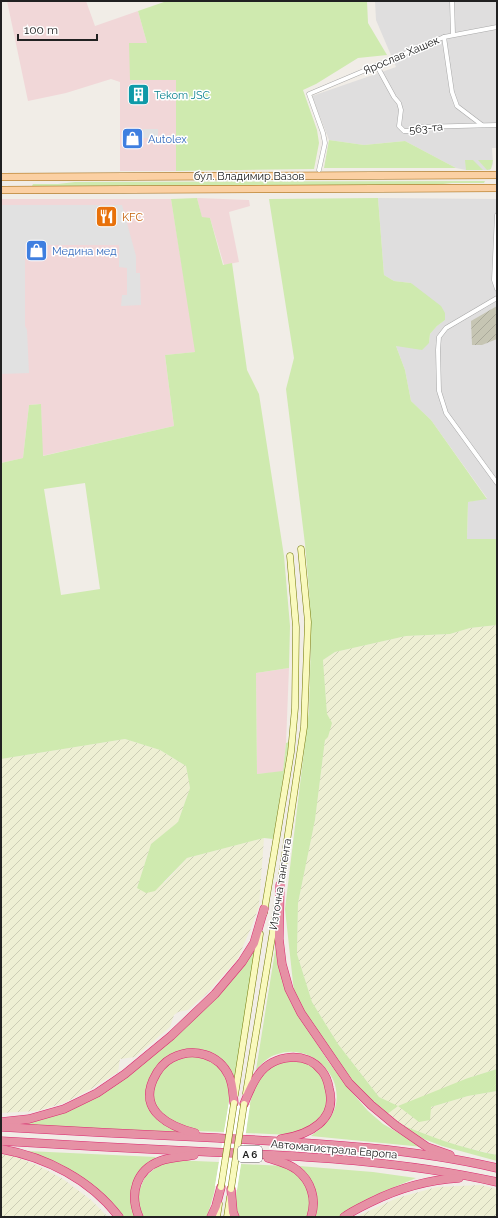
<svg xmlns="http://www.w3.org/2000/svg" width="498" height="1218" font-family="Raleway,sans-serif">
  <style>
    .residential { fill: #dfdede }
    .commercial { fill: #f1d7d8 }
    .construction { fill: url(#construction-furrows) }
    .farmland { fill: url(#farmland-furrows) }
    .grass { fill: #cfeaaf; fill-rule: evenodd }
    .parking { fill: #e1e1e1 }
    .pier { fill: #fff }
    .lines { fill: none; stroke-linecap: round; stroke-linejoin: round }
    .street-casing { stroke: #a8a8a8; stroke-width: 5 }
    .secondary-casing { stroke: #727906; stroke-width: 7 }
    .primary-casing { stroke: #9b6102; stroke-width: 8 }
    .highway-casing { stroke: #d92a6f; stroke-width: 9 }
    .street { stroke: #fff; stroke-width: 4 }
    .secondary { stroke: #f9f9bd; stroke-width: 6 }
    .primary { stroke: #fbd0a3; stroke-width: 7 }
    .highway { stroke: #e691a5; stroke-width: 8 }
    .secondary-bridge-casing { stroke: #727906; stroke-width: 7; stroke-linecap: butt }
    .secondary-bridge { stroke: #f9f9bd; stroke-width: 6 }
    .labels { text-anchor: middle; stroke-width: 3; stroke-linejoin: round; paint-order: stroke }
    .shield { fill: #fff; stroke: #646464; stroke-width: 1 }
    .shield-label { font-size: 10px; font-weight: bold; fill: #212121 }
    .street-label { font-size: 11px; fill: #212121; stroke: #fff }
    .culture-label { font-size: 11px; fill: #0d838f; stroke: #fff; text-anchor: start }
    .shop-label { font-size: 11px; fill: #366cbe; stroke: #fff; text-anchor: start }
    .food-label { font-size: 11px; fill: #c56008; stroke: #fff; text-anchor: start }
  </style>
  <defs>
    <pattern id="construction-furrows" width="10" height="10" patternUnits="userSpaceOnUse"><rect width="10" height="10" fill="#c6c5b3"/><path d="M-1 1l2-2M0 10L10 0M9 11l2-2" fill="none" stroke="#aaa99a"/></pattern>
    <pattern id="farmland-furrows" width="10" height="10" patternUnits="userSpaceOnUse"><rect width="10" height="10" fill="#eeefd3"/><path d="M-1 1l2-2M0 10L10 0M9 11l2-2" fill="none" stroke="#cccdb5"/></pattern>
  </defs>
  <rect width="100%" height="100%" fill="#f1ede7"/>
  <!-- residential -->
  <g class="residential">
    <path d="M375,1H497V148H492L493,164L490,170H466L456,168L405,141L364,145L329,140L312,96L396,67L376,20Z"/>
    <path d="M378,198L497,199V539H467L468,502L487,498L431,420L411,401L405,370L396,346L429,343L430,334L437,326L445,320L411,283L394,281L384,275Z"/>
  </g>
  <!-- commercial -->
  <g class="commercial">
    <path d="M7,1H86L95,26L138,11L147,43L130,80H177L176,171H120V82L111,79L66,93L28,101Z"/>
    <path d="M197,198L249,200L250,206L229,212L239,262L224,265L210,218H202Z"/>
    <path d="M1,199H171L196,352L165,355L174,426L42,456L41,404L29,405L23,458L1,463Z"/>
    <path d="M289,668L286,743L283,772L257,774L256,673Z"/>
  </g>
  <!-- construction -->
  <path class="construction" d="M497,306V339L482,345H472L471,321Z"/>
  <!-- farmland -->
  <g class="farmland">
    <path d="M497,625V1069L468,1078L431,1107L468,1096L497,1091V1155L460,1146L429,1137L395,1122L386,1115L397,1106L379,1097L338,1044L312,1002L297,954L298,903L315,820L325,740L327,714L323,660L335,652L406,636L450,634L470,628Z"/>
    <path d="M125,739L160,750L186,766L190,788L178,822L151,844L137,888L165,882L187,858L264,838L259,906L251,928L237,960L206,994L188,1010L178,1012L174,1015L170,1027L135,1057L120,1059L118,1072L91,1089L64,1103L37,1111L1,1113V759Z"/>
    <path d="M1,1154L14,1156L39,1166L63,1179L91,1200L108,1217H1Z"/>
    <path d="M481,1185L497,1189V1217H356L397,1198L437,1187Z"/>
  </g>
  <!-- grass -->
  <g class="grass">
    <path d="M164,1H367L368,23L387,55L358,58L316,84L303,90L317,130L319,143L314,169L176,171V80H130L129,43H147L138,11L164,2Z"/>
    <path d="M329,140L364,145L405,141L456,168H324Z"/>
    <path d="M465,160H473L483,170H466Z"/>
    <path d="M478,160H493L491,169L487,170Z"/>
    <path d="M485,181L484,183H452L434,185L32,186L33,184H58L75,182Z"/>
    <path d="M197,198L202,217L210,218L223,265L232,263L247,370L259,394L284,556L290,626L289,668L256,673L257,774L283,771L286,743L289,742L273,839L264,838L187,858L155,891L146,893L137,888L151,844L178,822L190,788L186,766L160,750L125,739L1,759V463L23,458L29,405L41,404L43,456L174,426L165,355L195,352L171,199ZM85,483L100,589L61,595L44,489Z"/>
    <path d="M378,198L384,275L394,281L411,283L441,306L445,313V320L437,326L430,334L429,343L422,350L396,346L405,370L411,401L431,420L487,499L468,502L467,539H497V625L470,628L450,634L406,636L335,652L323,660L327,714L332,723L328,737L325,740L315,820L298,903L297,954L312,1002L338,1044L379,1097L398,1106L468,1078L497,1069V1091L468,1096L431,1107L430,1120L419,1122L398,1106L386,1115L351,1081L311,1024L294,992L285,909L309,710L311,637L309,590L305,544L286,389L294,358L269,199Z"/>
    <path d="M256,945L234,1087L219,1058L201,1049L175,1052L154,1070V1114L194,1135L1,1125L69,1110L165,1044Z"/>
    <path d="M276,945L284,986L291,1003L328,1061L349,1089L368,1111L383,1124L423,1147L311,1136C321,1128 330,1122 335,1108C345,1075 310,1043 278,1054C269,1056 262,1063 256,1070Z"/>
    <path d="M197,1055L208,1058L220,1066L230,1088L229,1102L224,1132L193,1131L161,1115L153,1102V1086L160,1072L170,1063L182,1057Z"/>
    <path d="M294,1059L313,1066L326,1082L329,1108L315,1125L290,1135L246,1133C249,1109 250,1081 272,1065C277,1061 287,1060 294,1059Z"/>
    <path d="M395,1122C428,1136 461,1148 497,1155V1161L442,1146L416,1136Z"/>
    <path d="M27,1151L156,1157L139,1175L136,1217H122L69,1170L48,1159Z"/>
    <path d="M171,1160L219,1162L214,1193L207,1217H143L138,1205L139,1191L145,1177L159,1165Z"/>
    <path d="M241,1164L285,1166L300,1176L311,1195L309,1217H237L236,1215V1195Z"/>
    <path d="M299,1166L373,1172L416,1178L373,1196L341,1217H313L311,1182Z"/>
  </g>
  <!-- parking -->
  <g class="parking">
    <rect x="143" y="129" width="15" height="9"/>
    <path d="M1,205H122L136,256V273H140L141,305L121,306L122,295H127V268L119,267V245H25V326L27,330L29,373L1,374Z"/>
  </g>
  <!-- pier -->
  <path class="pier" d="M229,1102L250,1105L237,1190L215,1186Z"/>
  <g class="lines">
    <defs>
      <g id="street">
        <path d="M452,1L453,34"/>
        <path d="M444,37L452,92L457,106L482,125"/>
        <path d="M377,66L394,97L399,103L401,110L399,126L404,131H410L419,127L497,125"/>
        <path d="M319,170L325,143L323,133L309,94L444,37L497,27"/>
        <path d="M497,215L494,280L497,289"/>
        <path d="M497,298L446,328L439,337L438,350L439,391L446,413L497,483"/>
      </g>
      <g id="secondary">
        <path d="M280,888L304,727L308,622L301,549"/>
        <path d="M264,913L291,752L295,708L296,627L290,556"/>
        <path d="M246,1093L277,907"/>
        <path d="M235,1095L260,934"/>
        <path d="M217,1217L219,1204"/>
        <path d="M227,1217L230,1197"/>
      </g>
      <g id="primary">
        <path d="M1,177L497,175"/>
        <path d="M1,190L497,188"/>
      </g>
      <g id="highway">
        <path d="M280,885L279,939L282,964L289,989L301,1013L349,1083L371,1105L395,1125L427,1147L450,1155"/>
        <path d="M244,1104C248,1094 252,1083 259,1074C273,1055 306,1050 322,1071C326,1076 328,1082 329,1088C338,1120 309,1135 281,1139"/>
        <path d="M1,1122L29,1119L64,1109L97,1093L125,1074L171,1036L215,994L242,962L254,943L264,909"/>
        <path d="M1,1127C73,1131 146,1135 218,1138C311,1143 406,1147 497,1168"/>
        <path d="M195,1133C171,1127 139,1112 153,1080C157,1071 164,1062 172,1058C193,1047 219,1054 229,1076C233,1084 233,1094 234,1103"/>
        <path d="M1,1141C70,1145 140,1149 209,1152C306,1156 402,1161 497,1182"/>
        <path d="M1,1149C46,1157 91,1180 119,1217"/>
        <path d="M268,1158C277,1161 288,1163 297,1170C311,1181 317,1199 311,1217"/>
        <path d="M231,1189L233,1212L235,1217"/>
        <path d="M139,1217C129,1194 136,1170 160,1161C171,1157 183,1157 194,1155"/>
        <path d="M211,1217L216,1206L221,1187"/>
        <path d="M344,1217C352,1211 361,1207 371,1202C399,1188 427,1180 459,1178"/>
      </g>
    </defs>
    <!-- street casing -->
    <use href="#street" class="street-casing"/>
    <!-- secondary casing -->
    <use href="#secondary" class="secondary-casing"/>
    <!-- primary casing -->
    <use href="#primary" class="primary-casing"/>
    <!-- highway casing -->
    <use href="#highway" class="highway-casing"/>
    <!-- street -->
    <use href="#street" class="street"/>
    <!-- secondary -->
    <use href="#secondary" class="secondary"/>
    <!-- primary -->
    <use href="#primary" class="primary"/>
    <!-- highway -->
    <use href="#highway" class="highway"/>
    <defs>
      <g id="secondary-bridge">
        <path d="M221,1187L234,1103"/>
        <path d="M231,1189L244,1104"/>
      </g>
    </defs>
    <!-- secondary-bridge casing -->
    <use href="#secondary-bridge" class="secondary-bridge-casing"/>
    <!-- secondary-bridge -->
    <use href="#secondary-bridge" class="secondary-bridge"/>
  </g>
  <!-- icons -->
  <defs>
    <symbol id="building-square" viewBox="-11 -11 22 22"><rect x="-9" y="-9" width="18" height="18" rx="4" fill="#0f9aa8" stroke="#fff"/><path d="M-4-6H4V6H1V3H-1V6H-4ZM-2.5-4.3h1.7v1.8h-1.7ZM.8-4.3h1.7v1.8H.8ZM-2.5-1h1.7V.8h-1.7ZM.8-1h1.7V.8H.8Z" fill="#fff"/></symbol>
    <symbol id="shop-square" viewBox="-11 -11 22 22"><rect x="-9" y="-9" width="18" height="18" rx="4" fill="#3f7fe0" stroke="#fff"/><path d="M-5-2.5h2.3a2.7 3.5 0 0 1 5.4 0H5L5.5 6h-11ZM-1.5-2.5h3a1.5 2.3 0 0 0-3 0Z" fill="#fff"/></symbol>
    <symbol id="restaurant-square" viewBox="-11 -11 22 22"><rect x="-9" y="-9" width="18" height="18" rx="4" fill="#e8710a" stroke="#fff"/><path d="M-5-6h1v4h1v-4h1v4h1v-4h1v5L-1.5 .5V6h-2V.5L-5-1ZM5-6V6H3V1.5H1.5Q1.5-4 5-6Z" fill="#fff"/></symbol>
  </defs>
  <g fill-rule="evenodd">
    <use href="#building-square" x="126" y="82" width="25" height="25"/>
    <use href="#shop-square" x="120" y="126" width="25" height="25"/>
    <use href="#restaurant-square" x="94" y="204" width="25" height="25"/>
    <use href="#shop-square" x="24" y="238" width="25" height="25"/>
  </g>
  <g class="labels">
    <!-- shield labels -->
    <rect class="shield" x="238" y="1146" width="24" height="16" rx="3"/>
    <g class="shield-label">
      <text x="250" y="1158">A 6</text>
    </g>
    <!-- street labels -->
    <g class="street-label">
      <text transform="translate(401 55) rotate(-23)" y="4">Ярослав Хашек</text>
      <text transform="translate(426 128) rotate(-6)" y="4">563-та</text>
      <text x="249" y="180">бул. Владимир Вазов</text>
      <text transform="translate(280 884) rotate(-81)" y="4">Източна тангента</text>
      <text transform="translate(334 1149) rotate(5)" y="4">Автомагистрала Европа</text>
    </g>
    <!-- culture labels -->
    <g class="culture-label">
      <text x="154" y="99">Tekom JSC</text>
    </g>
    <!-- shop labels -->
    <g class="shop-label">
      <text x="148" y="143">Autolex</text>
      <text x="52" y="255">Медина мед</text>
    </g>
    <!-- food labels -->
    <g class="food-label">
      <text x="122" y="221">KFC</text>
    </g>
  </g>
  <!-- border -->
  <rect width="498" height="1218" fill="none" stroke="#212121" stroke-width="4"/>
  <!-- scale -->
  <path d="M18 34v6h79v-6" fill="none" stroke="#212121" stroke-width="2"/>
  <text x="24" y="34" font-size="12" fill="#212121" stroke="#ffffff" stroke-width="3" paint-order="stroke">100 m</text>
</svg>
